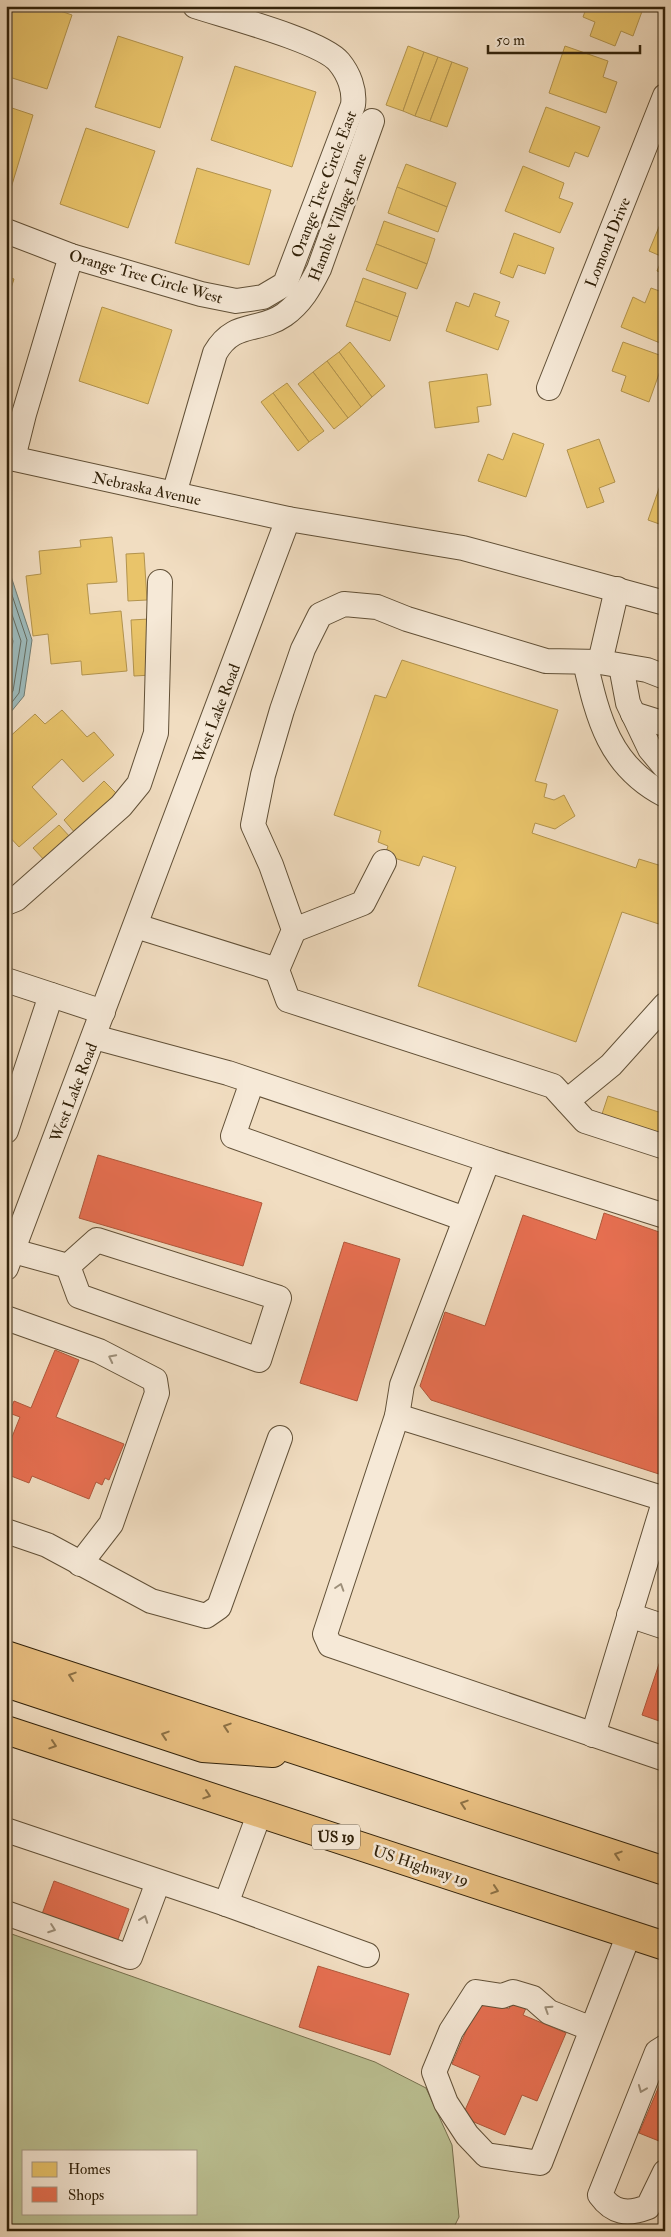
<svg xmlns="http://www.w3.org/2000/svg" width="671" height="2237" font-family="'IM FELL Double Pica',serif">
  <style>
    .green { fill: #bbc092; stroke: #76704e; fill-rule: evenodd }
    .water { fill: #9dbabb; stroke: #727d74 }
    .homes { fill: #e9c46a; stroke: #b2934d }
    .shops { fill: #e76f51; stroke: #b0583b }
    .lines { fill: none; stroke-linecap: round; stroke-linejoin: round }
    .shore { stroke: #676e62; stroke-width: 1 }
    .minor-casing { stroke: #615037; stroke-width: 26 }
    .highway-casing { stroke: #312109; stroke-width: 30 }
    .minor { stroke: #f6e9d7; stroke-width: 24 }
    .highway { stroke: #e8be80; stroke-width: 28 }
    .oneway { stroke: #9d8f7a }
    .oneway2 { stroke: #8c7044 }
    .labels { text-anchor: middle; stroke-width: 5; stroke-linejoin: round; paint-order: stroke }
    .shield { fill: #f6e9d7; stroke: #6c5d47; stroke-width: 1 }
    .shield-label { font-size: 15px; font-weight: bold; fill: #312109 }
    .street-label { font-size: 16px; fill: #312109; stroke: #f6e9d7 }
  </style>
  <rect width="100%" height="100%" fill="#f1ddc1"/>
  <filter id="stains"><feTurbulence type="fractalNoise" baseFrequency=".004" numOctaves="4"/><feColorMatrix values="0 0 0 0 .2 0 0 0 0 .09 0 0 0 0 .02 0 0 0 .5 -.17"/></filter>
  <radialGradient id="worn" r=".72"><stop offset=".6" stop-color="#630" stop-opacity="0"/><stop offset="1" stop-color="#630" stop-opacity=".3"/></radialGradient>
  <!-- green -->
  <path class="green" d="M6,1932L375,2062L426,2088L452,2145L459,2217L452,2231H6ZM24,2151H196V2213H24Z"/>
  <!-- water -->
  <path class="water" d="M6,561L32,640L24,696L6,718Z"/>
  <!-- homes -->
  <g class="homes">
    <path d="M6,6H46L72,15L47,89L6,76Z"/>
    <path d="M587,6H644L633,36L621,31L615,46L590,36L595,22L583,17Z"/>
    <path d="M118,36L183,57L160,128L95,107Z"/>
    <path d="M408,46L424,52L403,111L386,105Z"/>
    <path d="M565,46L608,61L603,77L617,82L606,113L549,93Z"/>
    <path d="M424,52L438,57L415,116L403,111Z"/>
    <path d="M438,57L452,62L430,121L415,116Z"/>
    <path d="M452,62L468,68L447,127L430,121Z"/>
    <path d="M235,66L316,92L292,167L211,140Z"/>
    <path d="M6,106L33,115L11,188L6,186Z"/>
    <path d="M546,107L600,127L588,157L575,152L569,167L529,152Z"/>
    <path d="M86,128L155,151L128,228L60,204Z"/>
    <path d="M406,164L456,183L447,207L397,187Z"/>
    <path d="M523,166L564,183L559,198L573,203L560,233L505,211Z"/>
    <path d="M197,168L271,190L249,265L175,243Z"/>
    <path d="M397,187L447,207L438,232L388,213Z"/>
    <path d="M384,221L435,239L427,264L376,244Z"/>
    <path d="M661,222L665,223V274L657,271L663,257L649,251Z"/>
    <path d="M514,233L554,248L545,274L518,265L513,278L500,273Z"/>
    <path d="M376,244L427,264L417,289L366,270Z"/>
    <path d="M6,276L14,279L6,304Z"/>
    <path d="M363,278L406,293L398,317L355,301Z"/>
    <path d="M651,288L665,293V345L621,327L633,297L645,303Z"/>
    <path d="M474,293L500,302L495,316L509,321L498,350L446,331L456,302L469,307Z"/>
    <path d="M355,301L398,317L390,341L346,326Z"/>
    <path d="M102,307L172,330L148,404L79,381Z"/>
    <path d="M350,342L385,386L372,397L339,352Z"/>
    <path d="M623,342L665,357L649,402L621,391L626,376L612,371Z"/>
    <path d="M339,352L372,397L361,407L327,361Z"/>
    <path d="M327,361L361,407L348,418L313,372Z"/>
    <path d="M313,372L348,418L334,429L298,384Z"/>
    <path d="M487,374L491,405L477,407L479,422L435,428L429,382Z"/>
    <path d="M287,383L324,431L309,442L273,393Z"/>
    <path d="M273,393L309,442L298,451L261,402Z"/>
    <path d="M513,433L544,444L526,497L478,481L488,454L503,460Z"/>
    <path d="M599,439L615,482L599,488L604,502L587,508L567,450Z"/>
    <path d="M663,477H665V526L648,520Z"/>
    <path d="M112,537L117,582L87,584L90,614L121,611L127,671L82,675L81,661L51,664L48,634L33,636L26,576L41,574L39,551L81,547L80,540Z"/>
    <path d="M144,553L147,600L128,601L126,554Z"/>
    <path d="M149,619L152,675L134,676L131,620Z"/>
    <path d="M402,660L558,710L535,781L547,784L544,797L554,800L564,795L575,816L555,829L535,823L532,833L636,868L639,859L665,867V926L622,912L576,1042L418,986L456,867L423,856L419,866L385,855L388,846L378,842L381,831L334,815L375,695L386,698Z"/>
    <path d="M62,710L87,737L94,732L114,755L83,782L62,759L32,787L57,814L19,847L6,833V740L35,714L45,724Z"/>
    <path d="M104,781L117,794L76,834L64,820Z"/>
    <path d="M59,825L71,838L46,862L33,848Z"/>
    <path d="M608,1096L665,1114V1135L602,1114Z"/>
  </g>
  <!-- shops -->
  <g class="shops">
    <path d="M98,1155L262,1203L243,1266L79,1218Z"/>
    <path d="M604,1213L665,1234V1476L431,1400L420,1386L445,1312L485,1326L523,1215L596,1240Z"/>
    <path d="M344,1242L400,1259L357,1401L300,1383Z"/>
    <path d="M55,1350L79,1360L56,1417L124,1444L109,1480L105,1478L102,1485L96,1482L89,1499L32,1476L29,1483L6,1474V1452L20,1417L9,1413L14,1401L31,1408Z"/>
    <path d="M662,1655L665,1656V1723L642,1715Z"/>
    <path d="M54,1881L129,1909L117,1942L42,1914Z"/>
    <path d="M318,1966L409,1994L390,2055L299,2027Z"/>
    <path d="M515,1995L529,2001L523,2015L566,2033L537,2101L522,2095L505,2135L462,2117L480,2076L452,2064L481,1996L509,2009Z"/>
    <path d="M665,2072V2140L664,2143L639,2133Z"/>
  </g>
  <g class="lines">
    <!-- shore -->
    <g class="shore">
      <path d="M6,577L27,640L19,693L6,710"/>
      <path d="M6,597L21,641L13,691L6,700"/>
      <path d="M6,621L13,641L6,685"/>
    </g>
    <defs>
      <g id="minor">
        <path d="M6,231L71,256L201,294L236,301L263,297L285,284L353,105C355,90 349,74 339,62C322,41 225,16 195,6"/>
        <path d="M549,388L665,96"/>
        <path d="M6,457L288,519L463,548L665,603"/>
        <path d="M13,458L24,414L71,256"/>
        <path d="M174,494L215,353C234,320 258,333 284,315C301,303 310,287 319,269L372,121"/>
        <path d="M585,662C598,718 609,766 665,795"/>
        <path d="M600,662L617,589"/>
        <path d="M621,666L628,703L650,749L665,767"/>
        <path d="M665,677L647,670L600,662L546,661L407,619L377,607L344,604L320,615L303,649L282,710L263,775L253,825L271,865L294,930L277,970L288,1000L553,1086L585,1121L665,1147"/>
        <path d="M633,714L665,724"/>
        <path d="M6,903L16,899L121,806L139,784L156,733L160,582"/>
        <path d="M136,926L277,970"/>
        <path d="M294,930L363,903L384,862"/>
        <path d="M6,980L103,1012"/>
        <path d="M94,1037L228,1073L488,1160L665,1216"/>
        <path d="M252,1082L233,1136L465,1219"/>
        <path d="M567,1101L611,1065L665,1005"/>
        <path d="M6,1131L51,995"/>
        <path d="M488,1160L402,1385L397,1416L325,1634L330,1645L665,1759"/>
        <path d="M6,1249L68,1266L79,1296L259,1360L279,1298L97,1240L68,1266"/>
        <path d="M6,1268L288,519"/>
        <path d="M6,1318L99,1351L155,1380L157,1393L111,1524L80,1564"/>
        <path d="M397,1416L665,1499L593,1735"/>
        <path d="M6,1531L47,1545L151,1601L206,1616L219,1607L280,1438"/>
        <path d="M629,1615L665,1627"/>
        <path d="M6,1830L226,1904L367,1955"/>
        <path d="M226,1904L260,1812"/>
        <path d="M6,1913L130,1957L158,1882"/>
        <path d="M592,2029L549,2012L533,1998L513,1992L502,1996L476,1992L451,2031L434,2072L446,2103L467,2135L486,2155L540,2163L629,1934"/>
        <path d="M665,2047L657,2052L600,2195C613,2213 627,2215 648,2207L665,2172"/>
      </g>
      <g id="highway">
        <path d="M6,1655L665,1871"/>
        <path d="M6,1683L203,1748L273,1753"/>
        <path d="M6,1730L665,1946"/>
      </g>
    </defs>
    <!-- minor casing -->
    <use href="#minor" class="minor-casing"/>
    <!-- highway casing -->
    <use href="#highway" class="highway-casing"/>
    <!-- minor -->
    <use href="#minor" class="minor"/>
    <!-- highway -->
    <use href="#highway" class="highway"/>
  </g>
  <!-- one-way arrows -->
  <defs><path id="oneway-chevron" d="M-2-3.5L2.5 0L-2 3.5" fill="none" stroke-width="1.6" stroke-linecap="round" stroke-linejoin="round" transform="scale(1.25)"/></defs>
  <g class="oneway">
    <use href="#oneway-chevron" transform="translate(112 1358) rotate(-153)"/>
    <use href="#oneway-chevron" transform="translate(340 1587) rotate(-72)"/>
    <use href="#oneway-chevron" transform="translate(144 1919) rotate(-70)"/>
    <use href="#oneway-chevron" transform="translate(52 1929) rotate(20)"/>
    <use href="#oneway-chevron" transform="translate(548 2009) rotate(-147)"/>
    <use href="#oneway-chevron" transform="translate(642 2089) rotate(112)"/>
  </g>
  <g class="oneway2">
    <use href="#oneway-chevron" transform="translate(72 1676) rotate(-162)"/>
    <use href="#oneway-chevron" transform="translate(227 1727) rotate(-162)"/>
    <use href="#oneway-chevron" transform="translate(165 1735) rotate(-162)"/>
    <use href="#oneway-chevron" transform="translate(53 1745) rotate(18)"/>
    <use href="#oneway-chevron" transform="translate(207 1795) rotate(18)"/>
    <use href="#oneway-chevron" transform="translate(464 1804) rotate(-162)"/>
    <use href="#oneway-chevron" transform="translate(618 1855) rotate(-162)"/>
    <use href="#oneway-chevron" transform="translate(495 1890) rotate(18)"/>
  </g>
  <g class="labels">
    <!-- shield labels -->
    <rect class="shield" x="312" y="1824.5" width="48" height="25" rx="4"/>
    <g class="shield-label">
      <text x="336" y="1842">US 19</text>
    </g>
    <!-- street labels -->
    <g class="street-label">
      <text transform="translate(323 184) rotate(-69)" y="6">Orange Tree Circle East</text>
      <text transform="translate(337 217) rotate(-69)" y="6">Hamble Village Lane</text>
      <text transform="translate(607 242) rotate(-68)" y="6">Lomond Drive</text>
      <text transform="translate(146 276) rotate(16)" y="6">Orange Tree Circle West</text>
      <text transform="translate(147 488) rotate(12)" y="6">Nebraska Avenue</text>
      <text transform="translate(216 713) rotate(-69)" y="6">West Lake Road</text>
      <text transform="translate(73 1092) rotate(-69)" y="6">West Lake Road</text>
      <text transform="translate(421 1865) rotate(18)" y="6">US Highway 19</text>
    </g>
  </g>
  <!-- margin -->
  <rect width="671" height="2237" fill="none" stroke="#f1ddc1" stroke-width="25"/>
  <rect x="8" y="8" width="656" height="2222" fill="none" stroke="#312109" stroke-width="2.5"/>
  <rect x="12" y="12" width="646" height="2212" fill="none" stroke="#312109"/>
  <!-- legend -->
  <rect x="22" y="2150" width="175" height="65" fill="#f6e9d7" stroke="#a79985"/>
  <rect x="32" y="2162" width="25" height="15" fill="#e9c46a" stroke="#a79985"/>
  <text x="68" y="2174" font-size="15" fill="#312109">Homes</text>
  <rect x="32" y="2187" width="25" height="15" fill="#e76f51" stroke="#a79985"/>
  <text x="68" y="2200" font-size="15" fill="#312109">Shops</text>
  <!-- scale -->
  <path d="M488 45v8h152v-8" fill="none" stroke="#312109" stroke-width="2.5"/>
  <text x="496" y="45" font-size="15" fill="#312109" stroke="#f6e9d7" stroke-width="4" paint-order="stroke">50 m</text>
  <rect width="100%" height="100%" filter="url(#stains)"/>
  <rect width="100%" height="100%" fill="url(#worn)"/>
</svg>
